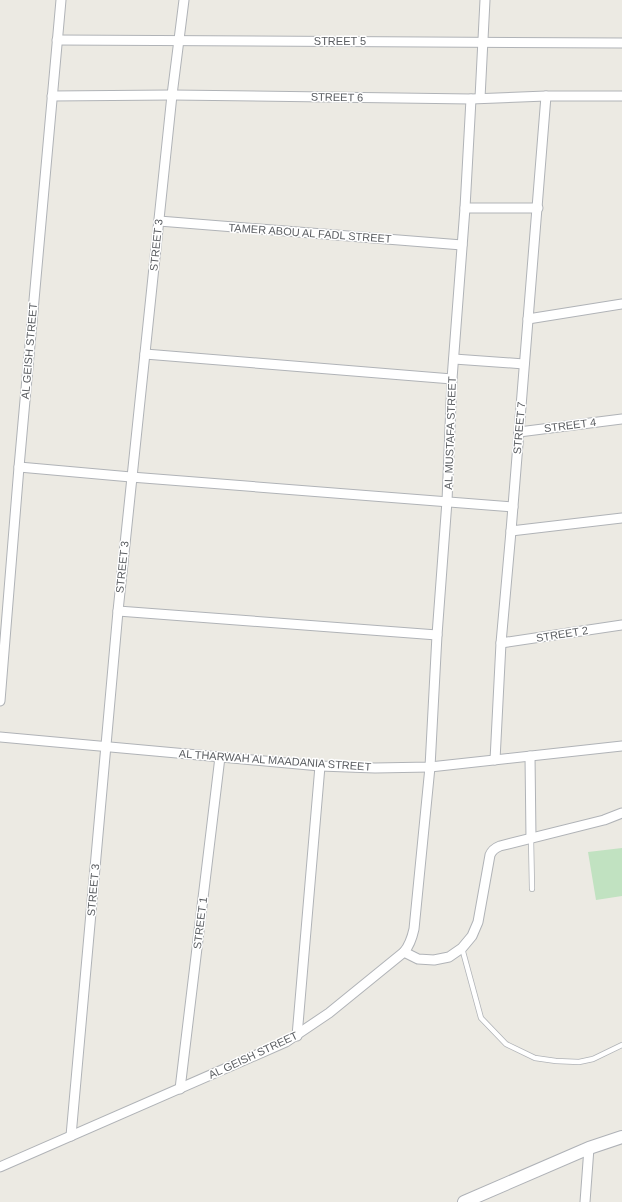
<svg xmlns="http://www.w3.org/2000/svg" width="622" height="1202" font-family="Helvetica,sans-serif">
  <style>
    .green { fill: #c1e2c1 }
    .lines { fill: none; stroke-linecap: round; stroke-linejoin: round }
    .lane-casing { stroke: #b0b3b7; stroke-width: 6 }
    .street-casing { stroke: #b0b3b7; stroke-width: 11 }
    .secondary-casing { stroke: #afb2b7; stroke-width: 14 }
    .lane { stroke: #fff; stroke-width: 4.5 }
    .street { stroke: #fff; stroke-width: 9 }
    .secondary { stroke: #fff; stroke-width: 12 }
    .labels { text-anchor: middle; stroke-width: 3; stroke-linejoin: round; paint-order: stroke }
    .street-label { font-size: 11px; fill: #5b5e62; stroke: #fff }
  </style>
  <rect width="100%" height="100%" fill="#eceae3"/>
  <!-- green -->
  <path class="green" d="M622,848V896L596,900L588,852Z"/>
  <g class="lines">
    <defs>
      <g id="lane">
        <path d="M531,838L532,889"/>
        <path d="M462,948L481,1018L506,1044L535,1058L556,1061L579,1062L593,1059L622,1045"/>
      </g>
      <g id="street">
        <path d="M57,40L622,43"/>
        <path d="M52,96L172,95L471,99L546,96H622"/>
        <path d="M480,98L485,0"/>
        <path d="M465,208H538"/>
        <path d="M159,221L462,245"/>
        <path d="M528,319L622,304"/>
        <path d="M145,354L452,379"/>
        <path d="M454,359L524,364"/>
        <path d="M519,432L622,419"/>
        <path d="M19,467L131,477L513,507"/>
        <path d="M511,531L622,518"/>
        <path d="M118,611L437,635"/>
        <path d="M501,643L622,625"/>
        <path d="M0,701L19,467L61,0"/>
        <path d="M0,737L320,766L375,768L430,767L622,746"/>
        <path d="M530,756L531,838"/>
        <path d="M495,760L501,643L511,531L546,96"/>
        <path d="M404,952L418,959L434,960L449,957L462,948L472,936L478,922L490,855C492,850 495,848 500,846L604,820L622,813"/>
        <path d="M297,1036L320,766"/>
        <path d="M180,1089L220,757"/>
        <path d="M71,1136L118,611L172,95L184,0"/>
        <path d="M0,1167L286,1042L329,1013L404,952C410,945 412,938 414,929L430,767L437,635L447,501L452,379L465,208L471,99"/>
        <path d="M585,1202L589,1148"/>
      </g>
      <path id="secondary" d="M464,1202L589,1148L622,1137"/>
    </defs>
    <!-- lane casing -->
    <use href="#lane" class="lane-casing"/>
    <!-- street casing -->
    <use href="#street" class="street-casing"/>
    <!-- secondary casing -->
    <use href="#secondary" class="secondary-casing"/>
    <!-- lane -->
    <use href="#lane" class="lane"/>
    <!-- street -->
    <use href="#street" class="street"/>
    <!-- secondary -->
    <use href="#secondary" class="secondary"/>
  </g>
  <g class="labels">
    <!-- street labels -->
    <g class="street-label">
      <text x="340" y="45">STREET 5</text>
      <text transform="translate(337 97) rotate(1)" y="4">STREET 6</text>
      <text transform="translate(310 233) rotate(4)" y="4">TAMER ABOU AL FADL STREET</text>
      <text transform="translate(156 245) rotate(-84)" y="4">STREET 3</text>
      <text transform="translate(29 351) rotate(-85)" y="4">AL GEISH STREET</text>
      <text transform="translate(570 425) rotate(-7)" y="4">STREET 4</text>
      <text transform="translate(519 428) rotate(-85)" y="4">STREET 7</text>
      <text transform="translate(450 433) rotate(-88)" y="4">AL MUSTAFA STREET</text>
      <text transform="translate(122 567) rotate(-84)" y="4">STREET 3</text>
      <text transform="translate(562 634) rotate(-9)" y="4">STREET 2</text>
      <text transform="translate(275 760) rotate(4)" y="4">AL THARWAH AL MAADANIA STREET</text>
      <text transform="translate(93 890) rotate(-85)" y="4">STREET 3</text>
      <text transform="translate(200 923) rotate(-83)" y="4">STREET 1</text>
      <text transform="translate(253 1055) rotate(-25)" y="4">AL GEISH STREET</text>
    </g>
  </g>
</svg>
